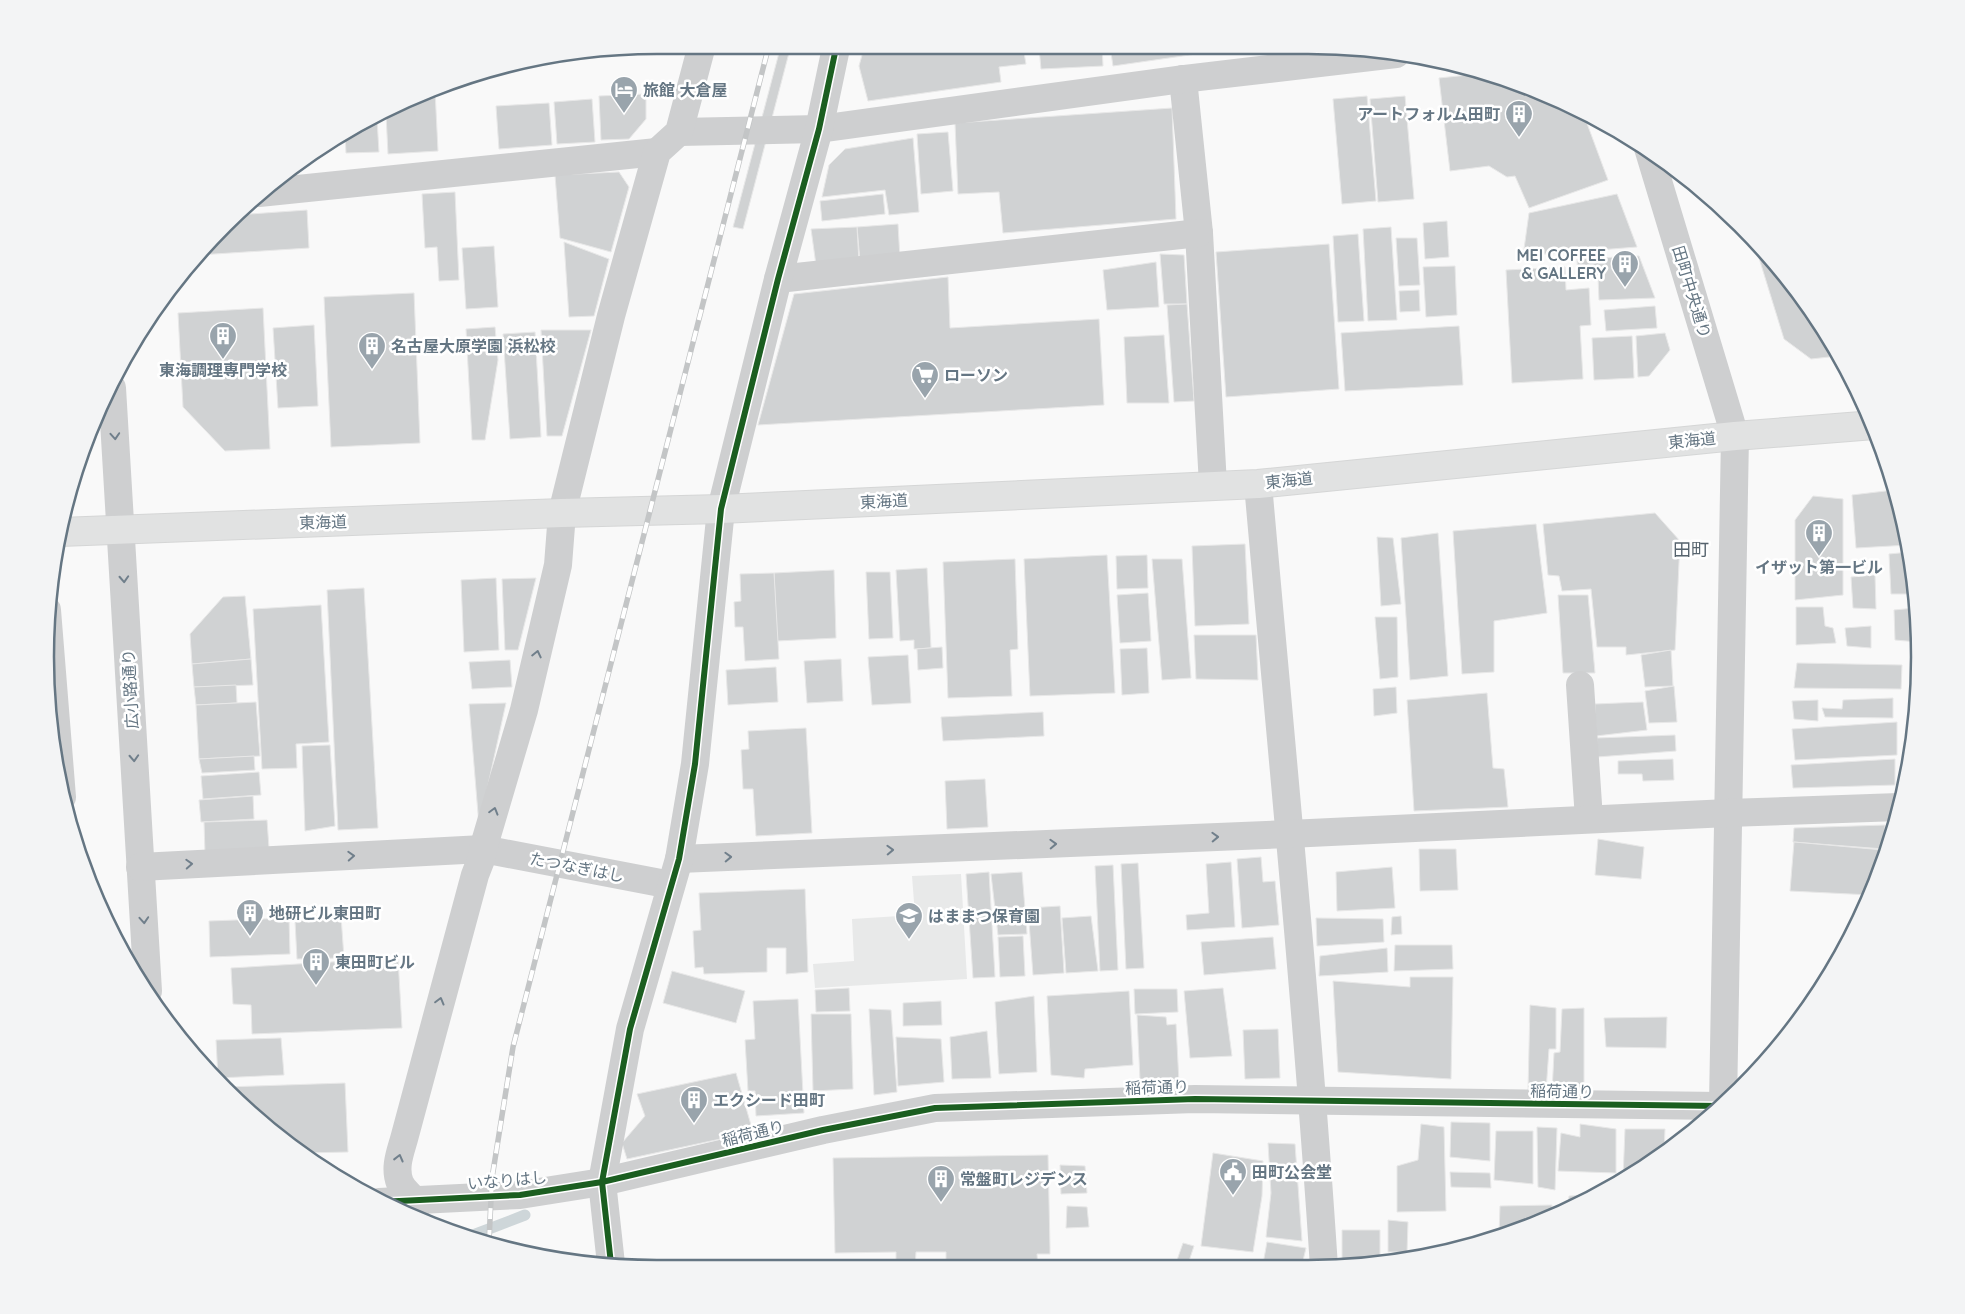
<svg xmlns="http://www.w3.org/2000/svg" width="1965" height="1314" font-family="Quicksand,'Noto Sans JP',sans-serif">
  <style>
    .built { fill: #e8e9e9 }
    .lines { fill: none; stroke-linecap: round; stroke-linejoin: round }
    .stream { stroke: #ced6d9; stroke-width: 11 }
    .building { fill: #d0d2d3; stroke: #e8e8e8 }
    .highway-casing { stroke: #d5d6d6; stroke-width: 30 }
    .minor { stroke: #cecfd0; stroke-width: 28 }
    .highway { stroke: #e1e2e2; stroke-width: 28 }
    .rail-casing { stroke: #c3c5c6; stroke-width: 5.5 }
    .rail { stroke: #fff; stroke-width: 4; stroke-dasharray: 11; stroke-linecap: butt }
    .cycleway-casing { stroke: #fff; stroke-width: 9 }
    .cycleway { stroke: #1b5e20; stroke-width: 6 }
    .oneway { stroke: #707f8b }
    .labels { text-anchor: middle; stroke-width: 5; stroke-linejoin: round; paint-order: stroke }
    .poi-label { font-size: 16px; font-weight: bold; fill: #657683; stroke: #fff; text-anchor: start }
    .street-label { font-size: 16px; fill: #657683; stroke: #fff }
    .neighbourhood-label { font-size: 18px; fill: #57646e; stroke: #fff }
    .rim { fill: none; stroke: #657683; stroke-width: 2.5 }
  </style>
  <rect width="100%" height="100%" fill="#f9f9f9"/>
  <!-- built -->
  <path class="built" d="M961,874L967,979L815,988L813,964L854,961L852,919L915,915L912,876Z"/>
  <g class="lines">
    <!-- stream -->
    <path class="stream" d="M473,1235L525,1215"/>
  </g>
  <!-- building -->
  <g class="building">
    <path d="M1102,46L1103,66L1041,69L1039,47Z"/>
    <path d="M1110,46H1238V48L1113,66Z"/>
    <path d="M1023,47L1026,64L999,67L1001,82L868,101L859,66L864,48Z"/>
    <path d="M780,49H790L743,229L733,227Z"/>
    <path d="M1478,74L1582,110L1608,180L1529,208L1515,176L1507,177L1489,166L1450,171L1439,78Z"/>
    <path d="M435,90L438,151L388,154L386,114Z"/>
    <path d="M646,94V119L629,139L601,140L599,96Z"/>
    <path d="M1367,96L1376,201L1342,204L1333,99Z"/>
    <path d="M1405,96L1414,199L1378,202L1370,99Z"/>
    <path d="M592,99L595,142L557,144L554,102Z"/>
    <path d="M549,103L552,145L499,149L496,106Z"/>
    <path d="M1172,108L1176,219L1003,233L999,192L958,194L955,123Z"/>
    <path d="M377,119L379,152L346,153L345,134Z"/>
    <path d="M948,132L953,191L921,194L917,134Z"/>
    <path d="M913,138L919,212L889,215L885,190L822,197L829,165L845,149Z"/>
    <path d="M619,172L629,187L611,252L560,238L555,175Z"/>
    <path d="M455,192L459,280L439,281L437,247L425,248L422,194Z"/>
    <path d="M883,194L885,214L822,221L820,201Z"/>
    <path d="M1617,194L1637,247L1523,256L1529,213Z"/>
    <path d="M307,210L309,248L199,255L236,215Z"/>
    <path d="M1447,221L1449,257L1425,259L1423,223Z"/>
    <path d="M898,224L900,258L860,261L857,227Z"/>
    <path d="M857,227L859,262L816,265L811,229Z"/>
    <path d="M1391,227L1397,320L1368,321L1363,229Z"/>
    <path d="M1358,234L1364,321L1338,322L1333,236Z"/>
    <path d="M1396,238H1417L1420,285L1399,286Z"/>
    <path d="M564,242L609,259L594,316L569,317Z"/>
    <path d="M1329,244L1339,389L1226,397L1216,252Z"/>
    <path d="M494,246L498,307L466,309L462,248Z"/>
    <path d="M1160,254L1184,255L1187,304H1164Z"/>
    <path d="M1766,255L1817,317L1838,356L1811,359L1784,339L1759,258Z"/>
    <path d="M1639,256L1655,298L1599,300L1598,276L1578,277L1577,259Z"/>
    <path d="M1156,262L1159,307L1107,310L1103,270Z"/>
    <path d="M1455,266L1457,315L1426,317L1423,267Z"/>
    <path d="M1565,267L1566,290L1589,288L1591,325L1580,326L1583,379L1512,383L1506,270Z"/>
    <path d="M948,277L950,328L1099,319L1104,405L758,425L794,294Z"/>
    <path d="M1419,290L1420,311L1400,312L1399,291Z"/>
    <path d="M414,293L420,443L331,447L324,297Z"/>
    <path d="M1187,304L1194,401L1174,402L1167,305Z"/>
    <path d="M1655,306L1657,328L1606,331L1604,310Z"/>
    <path d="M263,308L270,449L225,451L183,407L178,313Z"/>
    <path d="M314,325L318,406L278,408L273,328Z"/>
    <path d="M1459,326L1463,385L1345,391L1341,333Z"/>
    <path d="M495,327L498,360L485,440H472L466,329Z"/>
    <path d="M541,330H591L562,436H547Z"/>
    <path d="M535,332L541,437L510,439L503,334Z"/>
    <path d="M1665,333L1670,350L1649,376L1638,377L1636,336Z"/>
    <path d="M1164,335L1169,403H1127L1124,337Z"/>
    <path d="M1632,336L1634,378L1594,380L1592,338Z"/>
    <path d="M1894,490L1909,545L1856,548L1852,495Z"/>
    <path d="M1813,496L1843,499V595L1795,600V520Z"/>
    <path d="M1655,513L1680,541L1675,650L1626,655V647H1597L1591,589L1562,591L1559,576L1548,575L1543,524Z"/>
    <path d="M1536,524L1547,613L1494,621V672L1462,674L1453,531Z"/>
    <path d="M1438,533L1448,676L1410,680L1401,538Z"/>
    <path d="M1377,537L1393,538L1401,604L1381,606Z"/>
    <path d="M1245,544L1249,624L1195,626L1192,546Z"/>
    <path d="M1910,552L1913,594H1891L1889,554Z"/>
    <path d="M1107,555L1115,693L1030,696L1024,559Z"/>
    <path d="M1147,555L1148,588L1117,589L1116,556Z"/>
    <path d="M1015,559L1018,649L1010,650L1012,696L948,698L943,562Z"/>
    <path d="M1152,559H1182L1191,678L1162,680Z"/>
    <path d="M927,568L931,648L914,649V640L900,641L896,570Z"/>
    <path d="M834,570L836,638L777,641L774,573Z"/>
    <path d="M866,572H890L893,638L869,639Z"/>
    <path d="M774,573L779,659L745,661L743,627H735L734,602L741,601L740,574Z"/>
    <path d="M1875,575L1876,609L1853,608L1851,577Z"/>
    <path d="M496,578L499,650L464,652L461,580Z"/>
    <path d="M536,578L518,650H505L502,579Z"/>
    <path d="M364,588L378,828L338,830L327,590Z"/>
    <path d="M1148,593L1151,641L1120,643L1117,595Z"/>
    <path d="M1558,595H1588L1595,673H1563Z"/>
    <path d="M245,596L251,659L192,664L190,634L223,597Z"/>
    <path d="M321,605L329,742L296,744L297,768L262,769L253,609Z"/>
    <path d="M1796,607H1823L1825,626L1833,628L1836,643L1796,645Z"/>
    <path d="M1915,608L1918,642L1895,640L1894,610Z"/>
    <path d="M1375,617H1397L1398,677L1380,679Z"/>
    <path d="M1871,626V648L1847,646L1845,628Z"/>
    <path d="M1194,635H1256L1258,680L1196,679Z"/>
    <path d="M942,647L943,668L918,670L917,649Z"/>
    <path d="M1147,648L1149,693L1122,695L1120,649Z"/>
    <path d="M1671,650L1673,686L1645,687L1641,655Z"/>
    <path d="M908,655L911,703L872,705L868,657Z"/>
    <path d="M251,659L253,685L194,687L192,664Z"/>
    <path d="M841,659L843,701L807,703L804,661Z"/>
    <path d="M510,660L512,687L472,689L469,662Z"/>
    <path d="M1797,663L1902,665L1901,689L1794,688Z"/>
    <path d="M776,667L778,702L728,705L726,670Z"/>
    <path d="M236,685L237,703L196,705L194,687Z"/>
    <path d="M1674,686L1677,722L1649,723L1645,691Z"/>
    <path d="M1396,687L1397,713L1374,716L1373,689Z"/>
    <path d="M1487,693L1493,768L1504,769L1508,807L1414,811L1407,700Z"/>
    <path d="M1893,698V718L1825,717L1822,708L1842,709L1843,700Z"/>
    <path d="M1818,700V721L1794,719L1792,701Z"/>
    <path d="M256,702L260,756L199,759L196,705Z"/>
    <path d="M1643,702L1647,730L1596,736L1595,704Z"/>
    <path d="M506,703L479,826L469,704Z"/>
    <path d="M1043,712L1044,736L943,741L941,717Z"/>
    <path d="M1897,722V755L1795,760L1792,729Z"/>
    <path d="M806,728L812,833L756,836L753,789H743L741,750L749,749L748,731Z"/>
    <path d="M1675,735L1676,751L1597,757V738Z"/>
    <path d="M330,745L335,826L305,831L302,746Z"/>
    <path d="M254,756L255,770L202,773L199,759Z"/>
    <path d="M1673,759L1674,780L1643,781L1642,774H1618V761Z"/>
    <path d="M1895,759V785L1793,788L1791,765Z"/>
    <path d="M259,772L261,795L203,799L201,776Z"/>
    <path d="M985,779L988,827L947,829L945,781Z"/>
    <path d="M253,796L254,819L201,822L199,800Z"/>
    <path d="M267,820L269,848L205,853L204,822Z"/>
    <path d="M1885,825L1884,849L1793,842L1794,828Z"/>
    <path d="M1887,825H1894L1885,852Z"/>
    <path d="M1598,839L1644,847L1641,879L1595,875Z"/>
    <path d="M1794,842L1883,850V860L1871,895L1790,891Z"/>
    <path d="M1419,849H1456L1458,890L1420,891Z"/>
    <path d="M1261,857L1263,882L1275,881L1279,925L1242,928L1237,859Z"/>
    <path d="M1231,862L1235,927L1187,930L1186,915L1209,913L1206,864Z"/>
    <path d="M1138,863L1144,968L1126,969L1121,864Z"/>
    <path d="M1113,865L1118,970L1100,971L1095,866Z"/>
    <path d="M1392,867L1395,908L1337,911L1336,872Z"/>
    <path d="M989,872L995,977L973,978L966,874Z"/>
    <path d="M1022,872L1027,934L998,935L991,874Z"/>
    <path d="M805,889L808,972L786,974V948H767V972L704,974L703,967L695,968L693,931L701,930L699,893Z"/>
    <path d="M1060,906L1064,973L1033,975L1028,908Z"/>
    <path d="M315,916H341L344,958L297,959L295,921L316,920Z"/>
    <path d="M1091,916L1098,971L1066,973L1062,918Z"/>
    <path d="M1401,916L1402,934L1391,935L1392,917Z"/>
    <path d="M289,918L290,954L210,957L209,921Z"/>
    <path d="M1316,918L1383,919L1384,942L1317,946Z"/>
    <path d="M1023,936L1025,976L1000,977L998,937Z"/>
    <path d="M1273,937L1276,969L1204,975L1201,942Z"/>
    <path d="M1395,945H1452L1453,969L1394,971Z"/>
    <path d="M1387,948L1388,972L1319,976L1320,956Z"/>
    <path d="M398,958L402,1028L252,1034L251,1005L233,1004L231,968Z"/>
    <path d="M672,971L745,991L736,1023L663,1003Z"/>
    <path d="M1410,977H1453L1451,1079L1338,1072L1333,981L1410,987Z"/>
    <path d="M849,988L850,1011L816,1012L815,990Z"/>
    <path d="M1223,988L1232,1056L1190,1058L1184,991Z"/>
    <path d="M1134,989H1177L1178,1012L1135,1014Z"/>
    <path d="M1129,991L1133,1065L1085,1069L1084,1078L1051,1075L1047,996Z"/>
    <path d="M1034,996L1037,1072L999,1074L995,1002Z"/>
    <path d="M798,999L804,1113L756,1116L755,1091H748L745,1040L755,1039L753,1001Z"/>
    <path d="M941,1001L942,1025L903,1026V1003Z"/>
    <path d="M1530,1005L1556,1008V1049H1549L1546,1091L1528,1090Z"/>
    <path d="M1584,1008V1094L1552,1093L1554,1053L1560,1052L1562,1009Z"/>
    <path d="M869,1009L891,1010L897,1092L874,1095Z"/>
    <path d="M811,1014H851L853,1089L813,1091Z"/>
    <path d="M1137,1015L1166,1017L1167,1025L1176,1024L1179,1083L1140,1080Z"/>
    <path d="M1667,1017L1666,1048L1606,1047L1604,1018Z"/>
    <path d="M1278,1029L1280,1078L1245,1079L1243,1030Z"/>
    <path d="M987,1031L991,1078L952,1079L950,1037Z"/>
    <path d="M896,1037L941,1039L944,1082L898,1086Z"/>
    <path d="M281,1038L284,1075L218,1078L216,1040Z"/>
    <path d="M736,1073L753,1132L627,1159L622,1143L645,1116L637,1094Z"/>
    <path d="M345,1083L348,1152L302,1153L225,1090V1087Z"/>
    <path d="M1451,1122L1490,1123V1161L1450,1157Z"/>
    <path d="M1421,1124L1444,1127L1446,1211L1397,1212V1166L1418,1160Z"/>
    <path d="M1580,1124L1616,1129V1173L1558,1171L1561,1133L1580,1137Z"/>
    <path d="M1537,1127L1557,1128L1555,1190L1538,1187Z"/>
    <path d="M1625,1129H1665L1664,1153L1648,1166L1623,1179Z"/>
    <path d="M1496,1131H1533V1184L1494,1180Z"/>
    <path d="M1268,1143L1295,1144L1302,1241L1266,1237L1271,1193Z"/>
    <path d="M1213,1153L1263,1161L1262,1196L1253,1252L1201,1246Z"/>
    <path d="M1048,1155L1050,1248V1254H1037L1038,1269H946V1252H916L915,1267H896V1252L835,1253L833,1158Z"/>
    <path d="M1060,1165L1085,1166L1087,1193L1061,1194Z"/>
    <path d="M1450,1172L1490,1173L1491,1188L1451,1187Z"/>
    <path d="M1593,1195L1568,1209L1569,1196Z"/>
    <path d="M1552,1205L1551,1217L1542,1222L1499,1235L1500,1206Z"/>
    <path d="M1067,1206L1087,1207L1089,1227L1066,1228Z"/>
    <path d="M1388,1220L1408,1222L1407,1252H1388Z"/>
    <path d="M1342,1230H1380V1262L1342,1266Z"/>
    <path d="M1267,1242L1306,1248L1301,1269L1263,1264Z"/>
    <path d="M1183,1243L1194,1246L1187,1267L1176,1263Z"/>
  </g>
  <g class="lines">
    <defs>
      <path id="highway" d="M60,532L562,513L721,509L1258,484L1735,436L1874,425"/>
    </defs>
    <!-- highway casing -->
    <use href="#highway" class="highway-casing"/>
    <!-- minor -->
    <g class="minor">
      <path d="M1183,79L1199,233L1213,485"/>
      <path d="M679,132L819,129L1183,79L1396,54"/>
      <path d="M1648,148L1735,436L1723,1104"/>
      <path d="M259,193L657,152"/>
      <path d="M778,279L1199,233"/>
      <path d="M112,388L148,991"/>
      <path d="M1258,484C1281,745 1307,1006 1324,1267"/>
      <path d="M47,610L62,797"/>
      <path d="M1580,685L1589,819"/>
      <path d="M679,859L1289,834L1728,813L1899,807"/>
      <path d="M140,867L483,849L671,885"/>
      <path d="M379,1202L520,1195L602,1182L823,1130L935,1108L1195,1099L1721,1106"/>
      <path d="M415,1214C415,1191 407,1198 400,1183C394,1168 400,1153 404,1139L475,875L482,857L483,849L524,710L558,565L562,513L611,316L657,152L679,132L701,49"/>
      <path d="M611,1264L602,1182L630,1029L679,859L695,764L721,509L778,279L819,129L836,48"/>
    </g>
    <!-- highway -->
    <use href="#highway" class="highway"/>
    <defs>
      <path id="rail" d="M489,1241L492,1178L513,1047L768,49"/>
    </defs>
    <!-- rail casing -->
    <use href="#rail" class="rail-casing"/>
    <!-- rail -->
    <use href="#rail" class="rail"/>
    <defs>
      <g id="cycleway">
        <path d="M379,1202L520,1195L602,1182L823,1130L935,1108L1195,1099L1721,1106"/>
        <path d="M611,1264L602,1182L630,1029L679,859L695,764L721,509L778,279L819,129L836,48"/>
      </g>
    </defs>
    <!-- cycleway casing -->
    <use href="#cycleway" class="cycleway-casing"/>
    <!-- cycleway -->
    <use href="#cycleway" class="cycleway"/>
  </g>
  <!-- one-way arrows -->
  <defs><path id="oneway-chevron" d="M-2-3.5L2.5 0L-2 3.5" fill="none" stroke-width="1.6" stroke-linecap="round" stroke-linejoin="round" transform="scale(1.25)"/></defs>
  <g class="oneway">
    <use href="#oneway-chevron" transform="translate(115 436) rotate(86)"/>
    <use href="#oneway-chevron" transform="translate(124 579) rotate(87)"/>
    <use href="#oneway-chevron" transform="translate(537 654) rotate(-77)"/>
    <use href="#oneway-chevron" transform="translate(134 758) rotate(87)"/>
    <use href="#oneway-chevron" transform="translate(494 811) rotate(-74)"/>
    <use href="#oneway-chevron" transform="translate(1215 837) rotate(-2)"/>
    <use href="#oneway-chevron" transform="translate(1053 844) rotate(-2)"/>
    <use href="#oneway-chevron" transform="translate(890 850) rotate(-2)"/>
    <use href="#oneway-chevron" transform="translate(351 856) rotate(-3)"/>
    <use href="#oneway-chevron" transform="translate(728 857) rotate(-2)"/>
    <use href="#oneway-chevron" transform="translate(189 864) rotate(-3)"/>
    <use href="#oneway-chevron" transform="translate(144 920) rotate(86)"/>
    <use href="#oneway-chevron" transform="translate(440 1001) rotate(-75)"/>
    <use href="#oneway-chevron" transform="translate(399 1158) rotate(-76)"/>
  </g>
  <!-- icons -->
  <defs>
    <symbol id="hotel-pin" viewBox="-11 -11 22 30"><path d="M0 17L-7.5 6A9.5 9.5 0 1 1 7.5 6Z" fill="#99a4ac" stroke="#fff"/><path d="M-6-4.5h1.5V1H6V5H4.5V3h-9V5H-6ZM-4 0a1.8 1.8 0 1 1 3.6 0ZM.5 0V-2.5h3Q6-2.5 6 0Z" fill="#fff"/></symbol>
    <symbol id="building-pin" viewBox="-11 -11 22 30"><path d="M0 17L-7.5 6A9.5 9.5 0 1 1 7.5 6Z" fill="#99a4ac" stroke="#fff"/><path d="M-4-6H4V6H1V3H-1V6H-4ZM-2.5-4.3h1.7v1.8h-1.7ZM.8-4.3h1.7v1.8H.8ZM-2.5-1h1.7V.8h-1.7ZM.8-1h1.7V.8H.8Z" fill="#fff"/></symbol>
    <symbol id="supermarket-pin" viewBox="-11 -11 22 30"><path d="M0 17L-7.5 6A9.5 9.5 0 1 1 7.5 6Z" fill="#99a4ac" stroke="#fff"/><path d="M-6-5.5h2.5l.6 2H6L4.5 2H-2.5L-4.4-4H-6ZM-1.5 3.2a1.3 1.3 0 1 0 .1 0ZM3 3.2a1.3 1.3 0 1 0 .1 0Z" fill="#fff"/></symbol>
    <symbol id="school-pin" viewBox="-11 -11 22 30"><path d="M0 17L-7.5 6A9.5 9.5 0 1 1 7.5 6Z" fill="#99a4ac" stroke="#fff"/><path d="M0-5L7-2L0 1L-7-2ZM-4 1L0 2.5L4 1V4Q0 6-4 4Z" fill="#fff"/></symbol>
    <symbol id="civic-pin" viewBox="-11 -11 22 30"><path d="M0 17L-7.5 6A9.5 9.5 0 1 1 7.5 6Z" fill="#99a4ac" stroke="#fff"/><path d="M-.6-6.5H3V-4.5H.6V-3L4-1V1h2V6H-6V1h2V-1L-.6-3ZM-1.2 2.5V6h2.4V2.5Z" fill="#fff"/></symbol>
  </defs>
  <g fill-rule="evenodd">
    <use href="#hotel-pin" x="608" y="74" width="32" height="43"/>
    <use href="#building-pin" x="1503" y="98" width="32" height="43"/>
    <use href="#building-pin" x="1609" y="248" width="32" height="43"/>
    <use href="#building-pin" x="207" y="320" width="32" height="43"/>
    <use href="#building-pin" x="356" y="330" width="32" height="43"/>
    <use href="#supermarket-pin" x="909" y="359" width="32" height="43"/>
    <use href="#building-pin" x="1803" y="517" width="32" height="43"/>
    <use href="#building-pin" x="234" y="897" width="32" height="43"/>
    <use href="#school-pin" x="893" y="900" width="32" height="43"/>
    <use href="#building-pin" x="300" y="946" width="32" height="43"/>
    <use href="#building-pin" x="678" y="1084" width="32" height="43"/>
    <use href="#civic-pin" x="1217" y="1156" width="32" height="43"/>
    <use href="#building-pin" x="925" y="1163" width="32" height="43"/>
  </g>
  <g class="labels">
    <!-- poi labels -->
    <g class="poi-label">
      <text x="643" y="96">旅館 大倉屋</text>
      <text x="1500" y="120" text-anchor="end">アートフォルム田町</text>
      <text x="1606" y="261" text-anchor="end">MEI COFFEE<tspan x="1606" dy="18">&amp; GALLERY</tspan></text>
      <text x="391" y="352">名古屋大原学園 浜松校</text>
      <text x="223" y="376" text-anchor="middle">東海調理専門学校</text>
      <text x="944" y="381">ローソン</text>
      <text x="1819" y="573" text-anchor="middle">イザット第一ビル</text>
      <text x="269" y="919">地研ビル東田町</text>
      <text x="928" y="922">はままつ保育園</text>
      <text x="335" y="968">東田町ビル</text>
      <text x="713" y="1106">エクシード田町</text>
      <text x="1252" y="1178">田町公会堂</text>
      <text x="960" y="1185">常盤町レジデンス</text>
    </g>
    <!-- street labels -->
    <g class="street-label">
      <text transform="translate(1692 292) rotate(73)" y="6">田町中央通り</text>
      <text transform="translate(1692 440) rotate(-6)" y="6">東海道</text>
      <text transform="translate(1289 480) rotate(-6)" y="6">東海道</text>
      <text transform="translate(884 501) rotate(-3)" y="6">東海道</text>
      <text transform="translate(323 522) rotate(-2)" y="6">東海道</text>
      <text transform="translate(130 689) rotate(-93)" y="6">広小路通り</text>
      <text transform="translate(577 867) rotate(11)" y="6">たつなぎはし</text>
      <text transform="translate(1157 1087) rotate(-2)" y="6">稲荷通り</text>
      <text transform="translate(1562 1091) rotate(1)" y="6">稲荷通り</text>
      <text transform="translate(753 1133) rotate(-14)" y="6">稲荷通り</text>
      <text transform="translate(507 1180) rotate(-5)" y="6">いなりはし</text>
    </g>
    <!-- neighbourhood labels -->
    <g class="neighbourhood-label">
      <text x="1691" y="556">田町</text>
    </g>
  </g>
  <!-- crop -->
  <path d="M0 0H1965V1314H0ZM657 54H1308A603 603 0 0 1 1911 657V657A603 603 0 0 1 1308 1260H657A603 603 0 0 1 54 657V657A603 603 0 0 1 657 54Z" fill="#f3f4f5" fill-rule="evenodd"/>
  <path class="rim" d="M657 54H1308A603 603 0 0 1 1911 657V657A603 603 0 0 1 1308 1260H657A603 603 0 0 1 54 657V657A603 603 0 0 1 657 54Z"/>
</svg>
